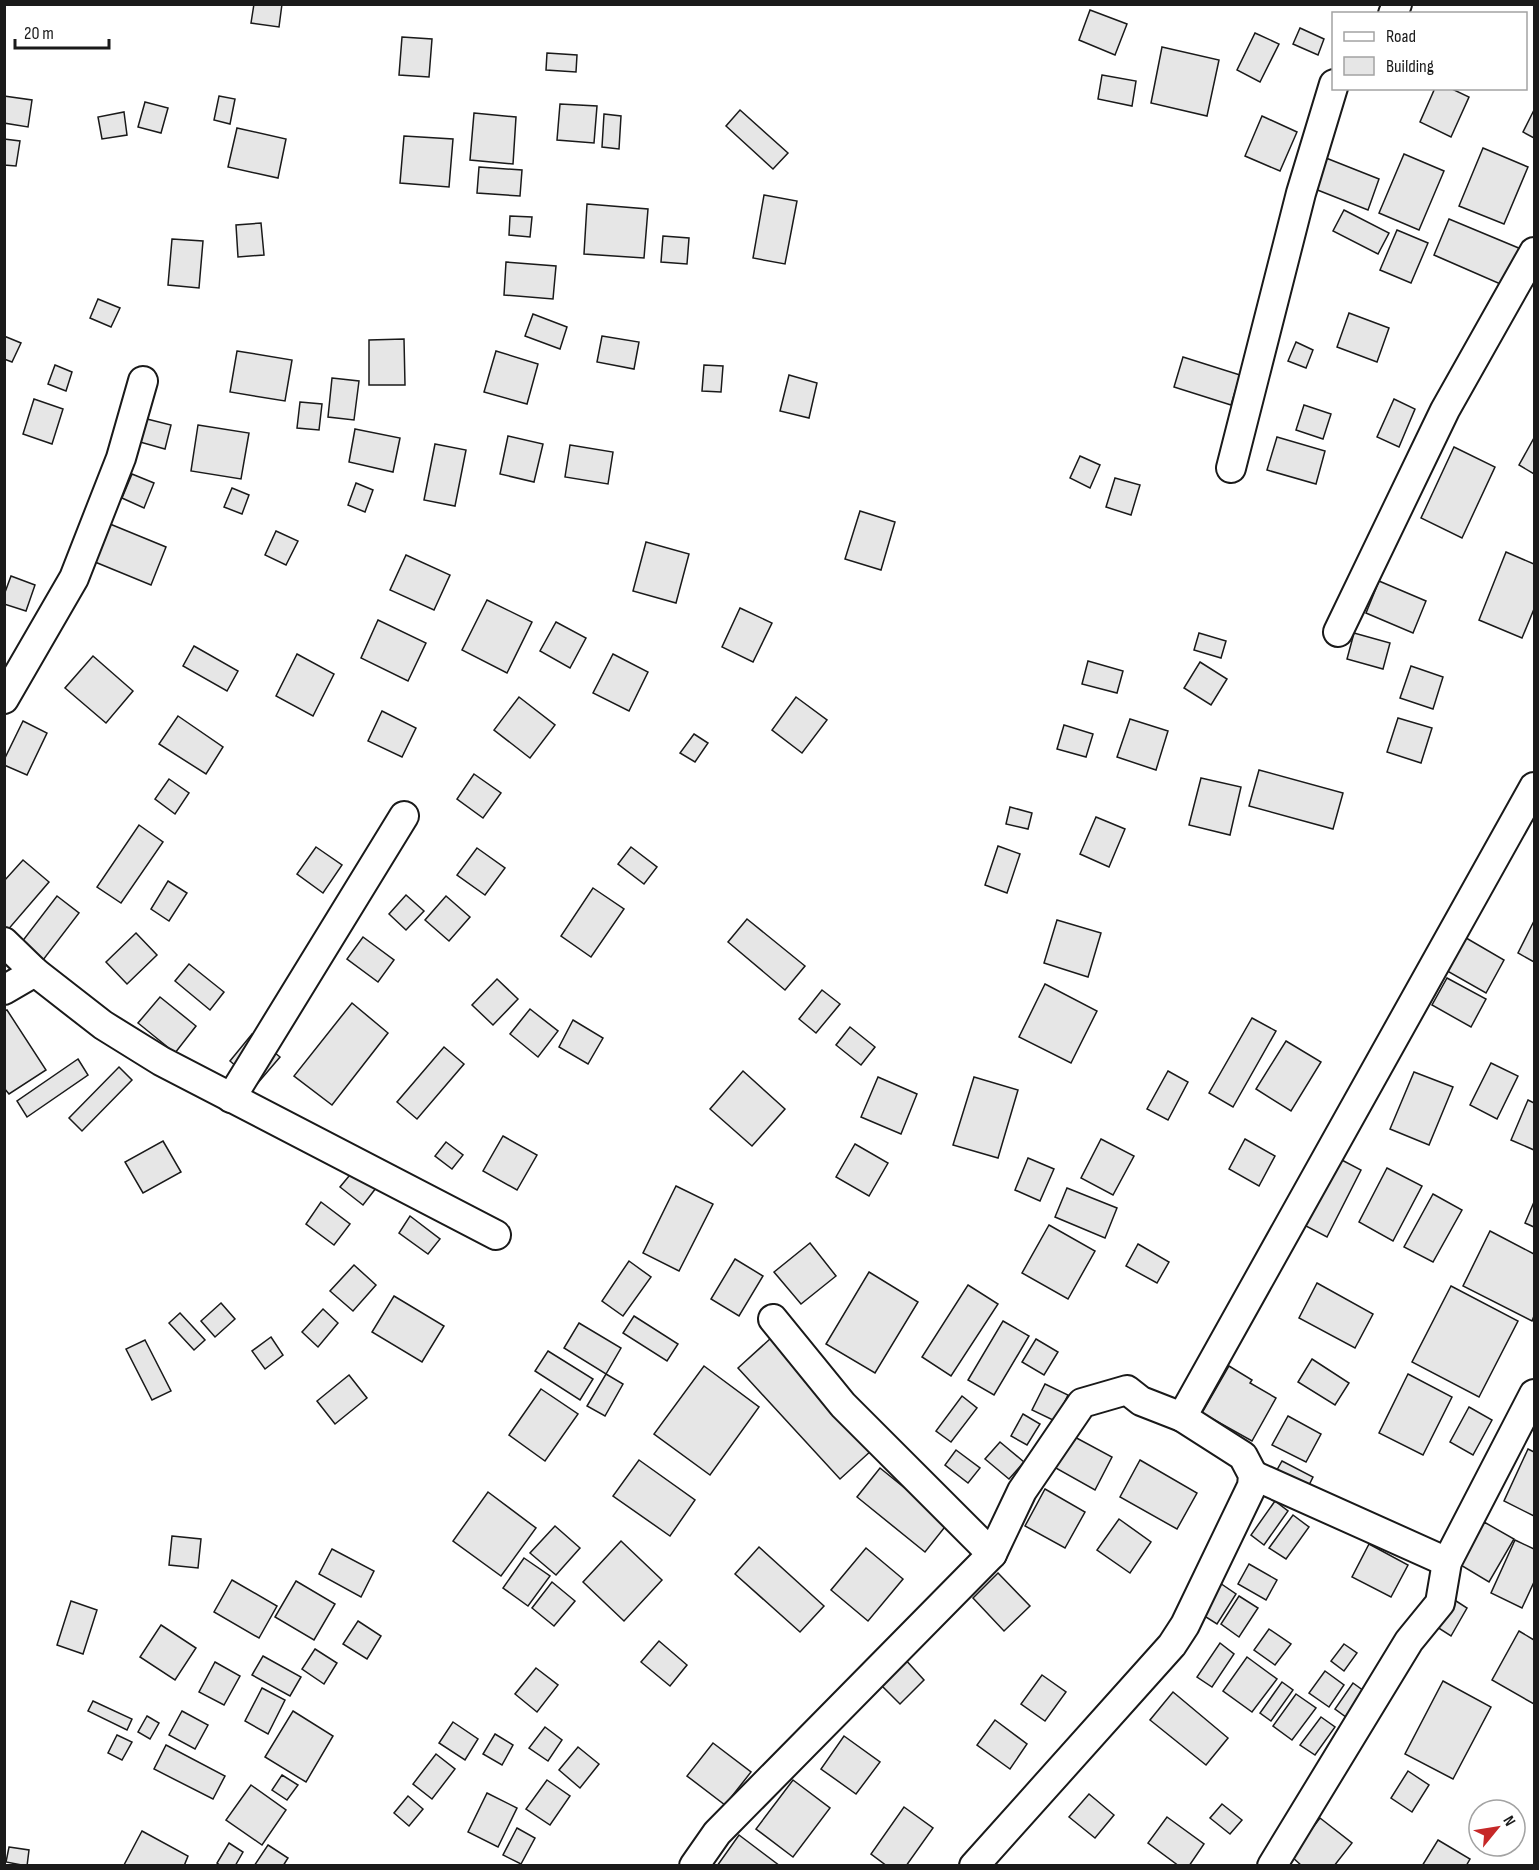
<svg xmlns="http://www.w3.org/2000/svg" width="1539" height="1870" font-family="'Sofia Sans Condensed',sans-serif">
  <style>
    .building { fill: #e6e6e6; stroke: #1a1a1a; stroke-width: 1.5 }
    .lines { fill: none; stroke-linecap: round; stroke-linejoin: round }
    .street-casing { stroke: #1a1a1a; stroke-width: 32 }
    .street { stroke: #fff; stroke-width: 28 }
  </style>
  <rect width="100%" height="100%" fill="#fff"/>
  <!-- building -->
  <g class="building">
    <path d="M254,4H282L279,27L251,23Z"/>
    <path d="M1090,10L1127,24L1115,55L1079,40Z"/>
    <path d="M1300,28L1324,39L1318,55L1293,44Z"/>
    <path d="M1255,33L1279,44L1260,82L1237,70Z"/>
    <path d="M402,37L432,39L429,77L399,75Z"/>
    <path d="M1162,47L1219,60L1207,116L1151,103Z"/>
    <path d="M547,53L577,55L576,72L546,70Z"/>
    <path d="M1102,75L1136,81L1132,106L1098,99Z"/>
    <path d="M1435,88H1450L1469,97L1451,137L1420,122Z"/>
    <path d="M4,96L32,100L28,127L4,123Z"/>
    <path d="M219,96L235,99L230,124L214,120Z"/>
    <path d="M145,102L168,108L161,133L138,127Z"/>
    <path d="M560,104L597,106L594,143L557,140Z"/>
    <path d="M740,110L788,153L773,169L726,126Z"/>
    <path d="M1534,110V138L1523,132Z"/>
    <path d="M124,112L127,135L102,139L98,117Z"/>
    <path d="M474,113L516,117L513,164L470,160Z"/>
    <path d="M604,114L621,116L619,149L602,147Z"/>
    <path d="M1262,116L1297,132L1280,171L1245,156Z"/>
    <path d="M237,128L286,139L278,178L228,167Z"/>
    <path d="M404,136L453,139L449,187L400,183Z"/>
    <path d="M4,139L20,141L16,166L4,165Z"/>
    <path d="M1483,148L1528,167L1504,224L1459,206Z"/>
    <path d="M1404,154L1444,171L1419,230L1379,213Z"/>
    <path d="M1326,158L1379,179L1368,210L1315,189Z"/>
    <path d="M479,167L522,170L520,196L477,193Z"/>
    <path d="M764,195L797,201L785,264L753,258Z"/>
    <path d="M587,204L648,209L644,258L584,254Z"/>
    <path d="M1344,210L1389,233L1378,254L1333,231Z"/>
    <path d="M510,216L532,217L530,237L509,235Z"/>
    <path d="M1449,219L1521,249L1505,286L1434,255Z"/>
    <path d="M261,223L264,255L238,257L236,225Z"/>
    <path d="M1397,230L1428,243L1411,283L1380,270Z"/>
    <path d="M663,236L689,238L687,264L661,262Z"/>
    <path d="M172,239L203,241L199,288L168,285Z"/>
    <path d="M506,262L556,266L553,299L504,295Z"/>
    <path d="M98,299L120,308L111,327L90,318Z"/>
    <path d="M1349,313L1389,328L1377,362L1337,347Z"/>
    <path d="M533,314L567,327L560,349L525,336Z"/>
    <path d="M4,336L21,343L12,362L4,359Z"/>
    <path d="M602,336L639,342L634,369L597,362Z"/>
    <path d="M404,339L405,385H369V340Z"/>
    <path d="M1296,342L1313,350L1306,368L1288,361Z"/>
    <path d="M237,351L292,360L285,401L230,392Z"/>
    <path d="M496,351L538,364L527,404L484,392Z"/>
    <path d="M1183,357L1240,375L1231,405L1174,387Z"/>
    <path d="M55,365L72,372L66,391L48,384Z"/>
    <path d="M704,365L723,366L721,392L702,391Z"/>
    <path d="M789,375L817,383L809,418L780,411Z"/>
    <path d="M332,378L359,381L354,420L328,417Z"/>
    <path d="M34,399L63,409L52,444L23,434Z"/>
    <path d="M1394,399L1415,409L1399,447L1377,437Z"/>
    <path d="M300,402L322,404L319,430L297,428Z"/>
    <path d="M1304,405L1331,414L1323,439L1296,430Z"/>
    <path d="M147,419L171,425L165,449L140,442Z"/>
    <path d="M198,425L249,433L241,479L191,471Z"/>
    <path d="M355,429L400,438L393,472L349,462Z"/>
    <path d="M508,436L543,444L534,482L500,474Z"/>
    <path d="M1277,437L1325,451L1316,484L1267,470Z"/>
    <path d="M1534,438V474L1519,465Z"/>
    <path d="M435,444L466,450L455,506L424,500Z"/>
    <path d="M570,445L613,452L608,484L565,477Z"/>
    <path d="M1454,447L1495,467L1462,538L1421,518Z"/>
    <path d="M1080,456L1100,465L1090,488L1070,478Z"/>
    <path d="M132,474L154,483L144,508L122,498Z"/>
    <path d="M1115,478L1140,485L1131,515L1106,507Z"/>
    <path d="M356,483L373,490L365,512L348,505Z"/>
    <path d="M232,488L249,495L242,514L224,507Z"/>
    <path d="M860,511L895,522L881,570L845,559Z"/>
    <path d="M110,524L166,547L151,585L95,562Z"/>
    <path d="M276,531L298,541L286,565L265,555Z"/>
    <path d="M646,542L689,554L676,603L633,591Z"/>
    <path d="M1506,552L1534,564V609L1522,638L1479,620Z"/>
    <path d="M406,555L450,575L434,610L390,590Z"/>
    <path d="M11,576L35,585L26,611L4,604V595Z"/>
    <path d="M1379,581L1426,601L1413,633L1366,613Z"/>
    <path d="M487,600L532,622L507,673L462,650Z"/>
    <path d="M740,608L772,623L753,662L722,647Z"/>
    <path d="M378,620L426,643L408,681L361,658Z"/>
    <path d="M556,622L586,638L570,668L540,651Z"/>
    <path d="M1199,633L1226,641L1221,658L1194,650Z"/>
    <path d="M1354,633L1390,643L1383,669L1347,659Z"/>
    <path d="M194,646L238,671L227,691L183,666Z"/>
    <path d="M297,654L334,674L313,716L276,696Z"/>
    <path d="M613,654L648,672L629,711L593,693Z"/>
    <path d="M93,656L133,691L106,723L65,688Z"/>
    <path d="M1088,661L1123,671L1117,693L1082,684Z"/>
    <path d="M1200,662L1227,679L1211,705L1184,688Z"/>
    <path d="M1411,666L1443,677L1433,709L1400,698Z"/>
    <path d="M519,697L555,725L530,758L494,730Z"/>
    <path d="M796,697L827,720L802,753L772,730Z"/>
    <path d="M382,711L416,728L402,757L368,741Z"/>
    <path d="M178,716L223,747L206,774L159,744Z"/>
    <path d="M1398,718L1432,728L1421,763L1387,752Z"/>
    <path d="M1130,719L1168,731L1156,770L1117,757Z"/>
    <path d="M23,721L47,733L27,775L4,765V760Z"/>
    <path d="M1064,725L1093,734L1086,757L1057,749Z"/>
    <path d="M694,734L708,743L695,762L680,753Z"/>
    <path d="M1259,770L1343,793L1333,829L1249,806Z"/>
    <path d="M474,774L501,793L483,818L457,799Z"/>
    <path d="M1201,778L1241,787L1230,835L1189,825Z"/>
    <path d="M169,779L189,793L175,814L155,799Z"/>
    <path d="M1010,807L1032,813L1028,829L1006,824Z"/>
    <path d="M1096,817L1125,829L1109,867L1080,854Z"/>
    <path d="M139,825L163,842L121,903L97,887Z"/>
    <path d="M998,846L1020,854L1007,893L985,885Z"/>
    <path d="M316,847L342,865L323,893L297,874Z"/>
    <path d="M631,847L657,867L644,884L618,864Z"/>
    <path d="M477,848L505,868L485,895L457,875Z"/>
    <path d="M23,860L49,882L6,932L4,930V881Z"/>
    <path d="M168,881L187,893L169,921L151,909Z"/>
    <path d="M593,888L624,909L591,957L561,936Z"/>
    <path d="M406,895L424,911L406,930L389,914Z"/>
    <path d="M57,896L79,913L43,960L21,943Z"/>
    <path d="M446,896L470,917L449,941L425,920Z"/>
    <path d="M747,919L805,966L785,990L728,942Z"/>
    <path d="M1057,920L1101,933L1088,977L1044,963Z"/>
    <path d="M1534,921V962L1518,953Z"/>
    <path d="M136,933L157,955L127,984L106,962Z"/>
    <path d="M1461,935L1504,960L1486,993L1442,968Z"/>
    <path d="M363,937L394,960L378,982L347,959Z"/>
    <path d="M189,964L224,992L210,1010L175,981Z"/>
    <path d="M1447,978L1486,999L1471,1027L1432,1005Z"/>
    <path d="M497,979L518,999L493,1025L472,1005Z"/>
    <path d="M1045,984L1097,1011L1071,1063L1019,1037Z"/>
    <path d="M822,990L840,1004L816,1033L799,1019Z"/>
    <path d="M160,997L196,1026L175,1053L138,1023Z"/>
    <path d="M352,1003L388,1033L332,1105L294,1076Z"/>
    <path d="M530,1009L558,1031L538,1057L510,1034Z"/>
    <path d="M7,1010L46,1070L9,1094L4,1088V1011Z"/>
    <path d="M1252,1018L1276,1031L1233,1107L1209,1093Z"/>
    <path d="M573,1020L603,1038L588,1064L559,1047Z"/>
    <path d="M850,1027L875,1047L861,1065L836,1045Z"/>
    <path d="M252,1034L280,1057L257,1084L230,1061Z"/>
    <path d="M1286,1041L1321,1062L1291,1111L1256,1089Z"/>
    <path d="M444,1047L464,1064L417,1119L397,1102Z"/>
    <path d="M78,1059L88,1075L27,1117L17,1101Z"/>
    <path d="M1491,1063L1518,1076L1497,1119L1470,1105Z"/>
    <path d="M119,1067L132,1080L82,1131L69,1118Z"/>
    <path d="M743,1071L785,1109L752,1146L710,1109Z"/>
    <path d="M1168,1071L1188,1082L1168,1120L1147,1109Z"/>
    <path d="M1414,1072L1453,1087L1429,1145L1390,1129Z"/>
    <path d="M878,1077L917,1094L901,1134L861,1117Z"/>
    <path d="M974,1077L1018,1090L998,1158L953,1145Z"/>
    <path d="M1528,1100L1534,1103V1150L1511,1140Z"/>
    <path d="M503,1136L537,1155L517,1190L483,1171Z"/>
    <path d="M1101,1139L1134,1156L1113,1195L1081,1178Z"/>
    <path d="M1245,1139L1275,1156L1259,1186L1229,1169Z"/>
    <path d="M163,1141L181,1172L143,1193L125,1162Z"/>
    <path d="M446,1142L463,1155L452,1169L435,1156Z"/>
    <path d="M855,1144L888,1163L869,1196L836,1177Z"/>
    <path d="M1028,1158L1054,1169L1040,1201L1015,1190Z"/>
    <path d="M1338,1158L1361,1170L1327,1237L1304,1225Z"/>
    <path d="M1387,1168L1422,1186L1393,1241L1359,1222Z"/>
    <path d="M354,1170L376,1188L363,1205L340,1187Z"/>
    <path d="M676,1186L713,1204L679,1271L643,1253Z"/>
    <path d="M1067,1188L1117,1208L1105,1238L1055,1217Z"/>
    <path d="M1433,1194L1462,1210L1433,1262L1404,1247Z"/>
    <path d="M321,1202L350,1224L334,1245L306,1224Z"/>
    <path d="M1534,1202V1227L1525,1223Z"/>
    <path d="M410,1216L440,1239L428,1254L399,1233Z"/>
    <path d="M1049,1225L1095,1251L1068,1299L1022,1273Z"/>
    <path d="M1490,1231L1534,1254V1316L1532,1321L1463,1286Z"/>
    <path d="M810,1243L836,1276L801,1304L774,1272Z"/>
    <path d="M1138,1244L1169,1262L1157,1283L1126,1266Z"/>
    <path d="M735,1259L763,1276L739,1316L711,1299Z"/>
    <path d="M629,1261L651,1277L623,1316L602,1301Z"/>
    <path d="M354,1265L376,1285L353,1311L330,1291Z"/>
    <path d="M869,1272L918,1302L875,1373L826,1344Z"/>
    <path d="M1317,1283L1373,1314L1355,1348L1299,1318Z"/>
    <path d="M968,1285L998,1304L951,1376L922,1357Z"/>
    <path d="M1451,1286L1518,1321L1479,1397L1412,1362Z"/>
    <path d="M394,1296L444,1326L422,1362L372,1332Z"/>
    <path d="M221,1303L235,1319L215,1337L201,1321Z"/>
    <path d="M323,1309L338,1323L318,1347L302,1332Z"/>
    <path d="M180,1313L205,1340L194,1350L169,1323Z"/>
    <path d="M634,1316L678,1344L667,1361L623,1333Z"/>
    <path d="M1003,1321L1029,1336L994,1395L968,1380Z"/>
    <path d="M579,1323L621,1348L606,1374L564,1348Z"/>
    <path d="M271,1337L283,1355L265,1369L252,1351Z"/>
    <path d="M771,1338L872,1450L840,1479L738,1368Z"/>
    <path d="M1036,1339L1058,1352L1044,1375L1022,1362Z"/>
    <path d="M145,1340L171,1391L152,1400L126,1349Z"/>
    <path d="M548,1351L593,1379L580,1400L535,1371Z"/>
    <path d="M1312,1359L1349,1383L1335,1405L1298,1382Z"/>
    <path d="M704,1366L759,1407L710,1475L654,1434Z"/>
    <path d="M1229,1366L1252,1380L1250,1383L1276,1398L1252,1441L1202,1413Z"/>
    <path d="M606,1374L623,1384L605,1416L587,1406Z"/>
    <path d="M1408,1374L1452,1397L1423,1455L1379,1433Z"/>
    <path d="M349,1375L367,1398L335,1424L317,1401Z"/>
    <path d="M1045,1384L1068,1395L1055,1421L1032,1410Z"/>
    <path d="M541,1389L578,1414L545,1461L509,1435Z"/>
    <path d="M962,1396L977,1408L951,1442L936,1431Z"/>
    <path d="M1469,1407L1492,1420L1473,1455L1450,1442Z"/>
    <path d="M1023,1414L1040,1424L1027,1445L1011,1436Z"/>
    <path d="M1288,1416L1321,1434L1306,1462L1272,1445Z"/>
    <path d="M1071,1435L1112,1457L1095,1490L1054,1467Z"/>
    <path d="M1000,1442L1024,1462L1009,1479L985,1459Z"/>
    <path d="M1528,1449L1534,1452V1516L1504,1501Z"/>
    <path d="M956,1450L980,1468L968,1483L945,1465Z"/>
    <path d="M639,1460L695,1500L670,1536L613,1496Z"/>
    <path d="M1140,1460L1197,1493L1177,1529L1120,1497Z"/>
    <path d="M1282,1461L1313,1477L1305,1493L1273,1477Z"/>
    <path d="M880,1468L948,1523L925,1552L857,1497Z"/>
    <path d="M1045,1489L1085,1512L1065,1548L1025,1526Z"/>
    <path d="M488,1492L536,1528L501,1576L453,1541Z"/>
    <path d="M1275,1501L1288,1511L1264,1545L1251,1535Z"/>
    <path d="M1293,1515L1309,1527L1286,1559L1269,1548Z"/>
    <path d="M1119,1519L1151,1542L1130,1573L1097,1550Z"/>
    <path d="M1484,1522L1514,1539L1489,1582L1459,1564Z"/>
    <path d="M555,1526L580,1548L556,1575L530,1553Z"/>
    <path d="M172,1536L201,1539L198,1568L169,1565Z"/>
    <path d="M1515,1540L1534,1549V1582L1522,1608L1491,1593Z"/>
    <path d="M621,1541L662,1580L624,1621L583,1582Z"/>
    <path d="M1369,1544L1408,1565L1391,1597L1352,1577Z"/>
    <path d="M759,1547L824,1606L800,1632L735,1574Z"/>
    <path d="M866,1548L903,1579L868,1621L831,1590Z"/>
    <path d="M332,1549L374,1571L361,1597L319,1574Z"/>
    <path d="M524,1558L550,1576L528,1606L503,1588Z"/>
    <path d="M1249,1564L1277,1580L1266,1600L1238,1584Z"/>
    <path d="M998,1573L1030,1606L1004,1631L973,1598Z"/>
    <path d="M232,1580L277,1606L259,1638L214,1612Z"/>
    <path d="M296,1581L335,1604L314,1640L275,1617Z"/>
    <path d="M1217,1581L1236,1594L1217,1624L1198,1612Z"/>
    <path d="M552,1582L575,1601L554,1626L532,1608Z"/>
    <path d="M1239,1596L1258,1608L1239,1637L1221,1624Z"/>
    <path d="M1453,1599L1467,1608L1451,1636L1437,1627Z"/>
    <path d="M71,1601L97,1610L83,1654L57,1645Z"/>
    <path d="M358,1621L381,1636L367,1659L343,1644Z"/>
    <path d="M161,1625L196,1648L175,1680L140,1657Z"/>
    <path d="M1269,1629L1291,1644L1275,1665L1254,1650Z"/>
    <path d="M1519,1631L1534,1640V1704L1492,1680Z"/>
    <path d="M659,1641L687,1665L670,1686L641,1662Z"/>
    <path d="M1220,1643L1234,1654L1212,1687L1197,1677Z"/>
    <path d="M1344,1644L1357,1653L1344,1671L1331,1661Z"/>
    <path d="M315,1649L337,1663L324,1684L302,1669Z"/>
    <path d="M263,1656L301,1677L290,1696L252,1675Z"/>
    <path d="M903,1657L924,1680L900,1704L878,1682Z"/>
    <path d="M1247,1657L1277,1679L1252,1712L1223,1691Z"/>
    <path d="M215,1662L240,1676L224,1705L199,1692Z"/>
    <path d="M536,1668L558,1685L537,1712L515,1694Z"/>
    <path d="M1325,1671L1344,1685L1329,1707L1309,1693Z"/>
    <path d="M1042,1675L1066,1692L1045,1721L1021,1704Z"/>
    <path d="M1443,1681L1491,1707L1453,1779L1405,1754Z"/>
    <path d="M1282,1682L1293,1690L1271,1721L1260,1713Z"/>
    <path d="M1353,1683L1368,1694L1350,1720L1335,1709Z"/>
    <path d="M262,1688L285,1700L268,1734L245,1721Z"/>
    <path d="M1173,1692L1228,1738L1206,1765L1150,1720Z"/>
    <path d="M1296,1694L1316,1708L1292,1740L1273,1726Z"/>
    <path d="M93,1701L132,1719L127,1730L88,1711Z"/>
    <path d="M182,1711L208,1725L195,1749L169,1735Z"/>
    <path d="M293,1711L333,1736L306,1782L265,1757Z"/>
    <path d="M147,1716L159,1723L150,1739L138,1732Z"/>
    <path d="M1321,1717L1335,1727L1315,1755L1300,1745Z"/>
    <path d="M995,1720L1027,1744L1010,1769L977,1745Z"/>
    <path d="M453,1722L478,1739L465,1760L439,1743Z"/>
    <path d="M545,1727L562,1740L548,1761L529,1748Z"/>
    <path d="M495,1734L513,1745L502,1765L483,1754Z"/>
    <path d="M117,1735L132,1742L122,1760L108,1753Z"/>
    <path d="M844,1736L880,1762L856,1794L821,1769Z"/>
    <path d="M713,1743L751,1772L725,1805L687,1776Z"/>
    <path d="M166,1745L225,1776L213,1799L154,1769Z"/>
    <path d="M578,1747L599,1764L580,1788L559,1770Z"/>
    <path d="M436,1754L455,1769L432,1799L413,1784Z"/>
    <path d="M1408,1771L1429,1785L1412,1812L1391,1798Z"/>
    <path d="M282,1775L298,1785L287,1800L272,1790Z"/>
    <path d="M547,1780L570,1796L550,1825L526,1809Z"/>
    <path d="M793,1780L830,1808L793,1857L756,1829Z"/>
    <path d="M251,1785L286,1810L262,1845L226,1820Z"/>
    <path d="M487,1793L517,1808L498,1847L468,1832Z"/>
    <path d="M1089,1794L1114,1815L1095,1838L1069,1817Z"/>
    <path d="M408,1796L423,1809L409,1826L394,1813Z"/>
    <path d="M1222,1804L1242,1820L1230,1834L1210,1818Z"/>
    <path d="M904,1807L933,1828L906,1866H887L871,1854Z"/>
    <path d="M1167,1817L1204,1844L1189,1866H1179L1148,1843Z"/>
    <path d="M1320,1818L1352,1843L1334,1866H1302L1291,1856Z"/>
    <path d="M517,1828L535,1838L521,1864L503,1855Z"/>
    <path d="M142,1831L188,1856L184,1866L124,1865Z"/>
    <path d="M739,1835L780,1866H717Z"/>
    <path d="M1438,1840L1470,1859L1466,1866H1422Z"/>
    <path d="M229,1843L243,1852L235,1866H221L217,1863Z"/>
    <path d="M268,1845L288,1858L283,1866H254Z"/>
    <path d="M9,1847L29,1850L27,1866L6,1862Z"/>
  </g>
  <g class="lines">
    <defs>
      <g id="street">
        <path d="M1393,14L1397,4"/>
        <path d="M1231,468L1301,193L1334,84"/>
        <path d="M1338,632L1445,410L1534,252"/>
        <path d="M4,699L74,578L121,458L143,381"/>
        <path d="M4,942L35,972L103,1025L161,1061L496,1235"/>
        <path d="M4,990L35,972"/>
        <path d="M231,1098L404,816"/>
        <path d="M773,1319L843,1405L992,1554"/>
        <path d="M1253,1475L1447,1562"/>
        <path d="M694,1866L717,1833L992,1554L1022,1491L1082,1403L1127,1390L1141,1401L1182,1417L1534,787"/>
        <path d="M974,1866L1172,1645L1185,1625L1252,1486L1253,1475L1243,1456L1182,1417"/>
        <path d="M1272,1866L1409,1641L1440,1603L1447,1562L1534,1394"/>
      </g>
    </defs>
    <!-- street casing -->
    <use href="#street" class="street-casing"/>
    <!-- street -->
    <use href="#street" class="street"/>
  </g>
  <!-- border -->
  <rect width="1539" height="1870" fill="none" stroke="#1a1a1a" stroke-width="12"/>
  <!-- legend -->
  <rect x="1332" y="12" width="195" height="78" fill="#ffffff" stroke="#a3a3a3" stroke-width="1.5"/>
  <rect x="1344" y="32" width="30" height="9" fill="#ffffff" stroke="#a3a3a3" stroke-width="1.5"/>
  <text x="1386" y="42" font-size="18" fill="#1a1a1a">Road</text>
  <rect x="1344" y="57" width="30" height="18" fill="#e6e6e6" stroke="#a3a3a3" stroke-width="1.5"/>
  <text x="1386" y="72" font-size="18" fill="#1a1a1a">Building</text>
  <!-- north arrow -->
  <g transform="translate(1497 1828) rotate(60)"><circle r="28" fill="#ffffff" stroke="#a3a3a3" stroke-width="1.5"/>
  <path d="M0-4.5L10 22L0 15L-10 22Z" fill="#c62828"/>
  <text y="-9" font-size="16" font-weight="bold" text-anchor="middle" fill="#1a1a1a">N</text>
  </g>
  <!-- scale -->
  <path d="M15 39v9h94v-9" fill="none" stroke="#1a1a1a" stroke-width="3"/>
  <text x="24" y="39" font-size="18" fill="#1a1a1a" stroke="#ffffff" stroke-width="4.5" paint-order="stroke">20 m</text>
</svg>
